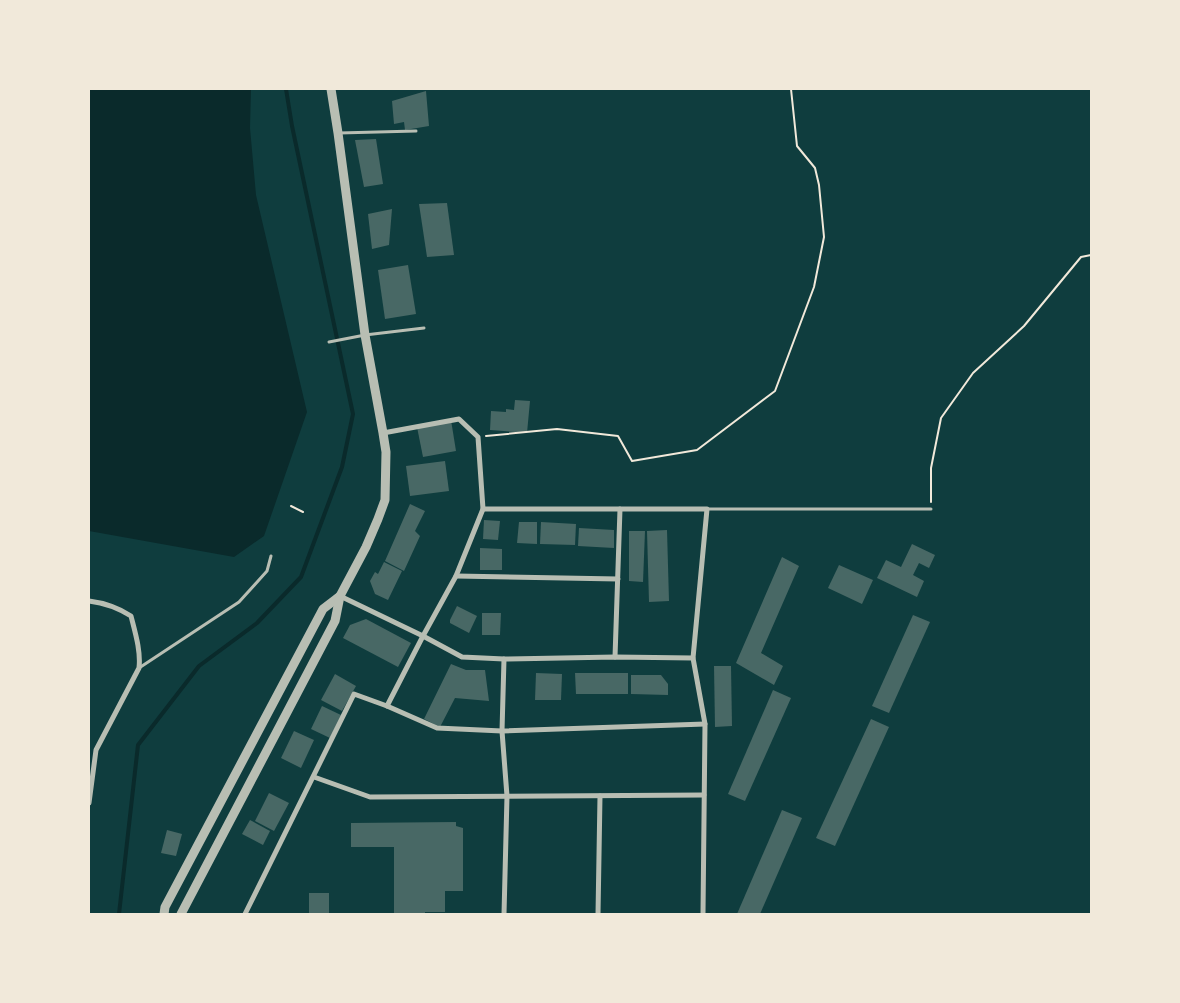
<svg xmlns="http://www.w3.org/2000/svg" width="1180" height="1003" font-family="Lato,sans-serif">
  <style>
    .water { fill: #0a2a2b }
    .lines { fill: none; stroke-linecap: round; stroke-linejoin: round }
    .stream { stroke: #0a2a2b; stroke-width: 4 }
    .building { fill: #486865 }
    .path { stroke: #f1e9da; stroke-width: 2 }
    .service { stroke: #b8beb3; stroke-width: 3 }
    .minor { stroke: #b8beb3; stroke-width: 5 }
    .tertiary { stroke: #b8beb3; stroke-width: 9 }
  </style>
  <rect width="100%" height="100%" fill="#0f3d3e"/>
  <!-- water -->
  <path class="water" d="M89,89H251L250,128L256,195L307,412L264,536L234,557L89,531Z"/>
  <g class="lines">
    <!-- stream -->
    <path class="stream" d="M119,914L138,745L199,666L257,623L301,577L342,467L353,414L292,126L286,89"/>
  </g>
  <!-- building -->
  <g class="building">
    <path d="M426,91L429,126L405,130L404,122L394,124L392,101Z"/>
    <path d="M376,139L383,184L364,187L355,140Z"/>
    <path d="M447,203L454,255L427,257L419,204Z"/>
    <path d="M392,209L389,245L372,249L368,214Z"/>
    <path d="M408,265L416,314L385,319L378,270Z"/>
    <path d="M515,400L530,401L527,433L490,430L491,411L506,412V409L514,410Z"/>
    <path d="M451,420L456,451L423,457L417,427Z"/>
    <path d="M445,461L449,491L410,496L406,466Z"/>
    <path d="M410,504L425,511L415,531L420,536L404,571L385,561Z"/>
    <path d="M484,520L500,521L498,540L483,539Z"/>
    <path d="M519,522H537V544L517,543Z"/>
    <path d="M541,522L576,524L575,545L540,544Z"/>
    <path d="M579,528L614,530V548L578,546Z"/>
    <path d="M667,530L669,601L649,602L647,531Z"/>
    <path d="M629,531H645L643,582L629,581Z"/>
    <path d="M912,544L935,555L929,568L919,563L913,575L924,581L917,597L877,578L886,560L901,567Z"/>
    <path d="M480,548L502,549V570H480Z"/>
    <path d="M782,557L799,566L761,653L783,666L774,685L736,663Z"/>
    <path d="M384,562L402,571L388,600L375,594L370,581L375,572L378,574Z"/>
    <path d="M839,565L873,580L862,604L828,588Z"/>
    <path d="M457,606L477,616L469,633L450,623V620Z"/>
    <path d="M482,613H501L500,635H482Z"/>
    <path d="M913,615L930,622L889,713L872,706Z"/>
    <path d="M366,619L411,643L398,667L343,638L350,625Z"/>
    <path d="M451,664L466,670H485L489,701L455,698L440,727L424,719Z"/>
    <path d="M714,666H731L732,726L715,727Z"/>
    <path d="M536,673L562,674L561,700H535Z"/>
    <path d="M575,673H628V694H576Z"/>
    <path d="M335,674L356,686L342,711L321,700Z"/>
    <path d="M631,675H661L668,684V695L631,694Z"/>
    <path d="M773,690L791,698L745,801L728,794Z"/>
    <path d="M322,706L341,715L330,738L311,729Z"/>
    <path d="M871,719L889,727L835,846L816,838Z"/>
    <path d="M294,731L314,740L301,768L281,758Z"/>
    <path d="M269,793L289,803L274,831L255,821Z"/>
    <path d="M782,810L802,818L760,914H737Z"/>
    <path d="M250,820L270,831L263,845L242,834Z"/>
    <path d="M456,822V826L463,828V891H445V912H425V914H394V847H351V823Z"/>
    <path d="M167,830L182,834L176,856L161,853Z"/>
    <rect x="309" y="893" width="20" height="21"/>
  </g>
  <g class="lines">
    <!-- path -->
    <g class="path">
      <path d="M486,436L557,429L618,436L632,461L697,450L775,391L814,287L824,237L819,185L815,168L797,146L791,89"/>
      <path d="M931,502V468L941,418L973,373L1024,326L1081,257L1091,255"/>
      <path d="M291,506L303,512"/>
    </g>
    <!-- service -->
    <g class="service">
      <path d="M339,133L416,131"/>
      <path d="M329,342L365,335L424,328"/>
      <path d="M707,509H931"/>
      <path d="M139,668L239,602L267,571L271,556"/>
    </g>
    <!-- minor -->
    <g class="minor">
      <path d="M383,433L459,419L478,437L483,509L456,576L423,636L387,706"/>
      <path d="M483,509H707L693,658L705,724L703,914"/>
      <path d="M456,576L618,579"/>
      <path d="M340,596L423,636L462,657L504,659L615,657L693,658"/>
      <path d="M89,601C105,603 117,607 131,616C135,632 141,651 139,668L96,750L89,803"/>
      <path d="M615,657L620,509"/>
      <path d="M314,777L370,797L704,795"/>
      <path d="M245,914L354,694L387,706L437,728L502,731L705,724"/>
      <path d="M504,914L507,796L502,731L504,659"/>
      <path d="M598,914L600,796"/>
    </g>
    <!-- tertiary -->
    <g class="tertiary">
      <path d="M164,914L165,907L323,609L340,596"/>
      <path d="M181,914L335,621L340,596L366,547L378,519L385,500L386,452L383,433L365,335L338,133L331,89"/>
    </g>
  </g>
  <!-- border -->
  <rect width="1180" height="1003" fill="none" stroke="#f1e9da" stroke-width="180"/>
</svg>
